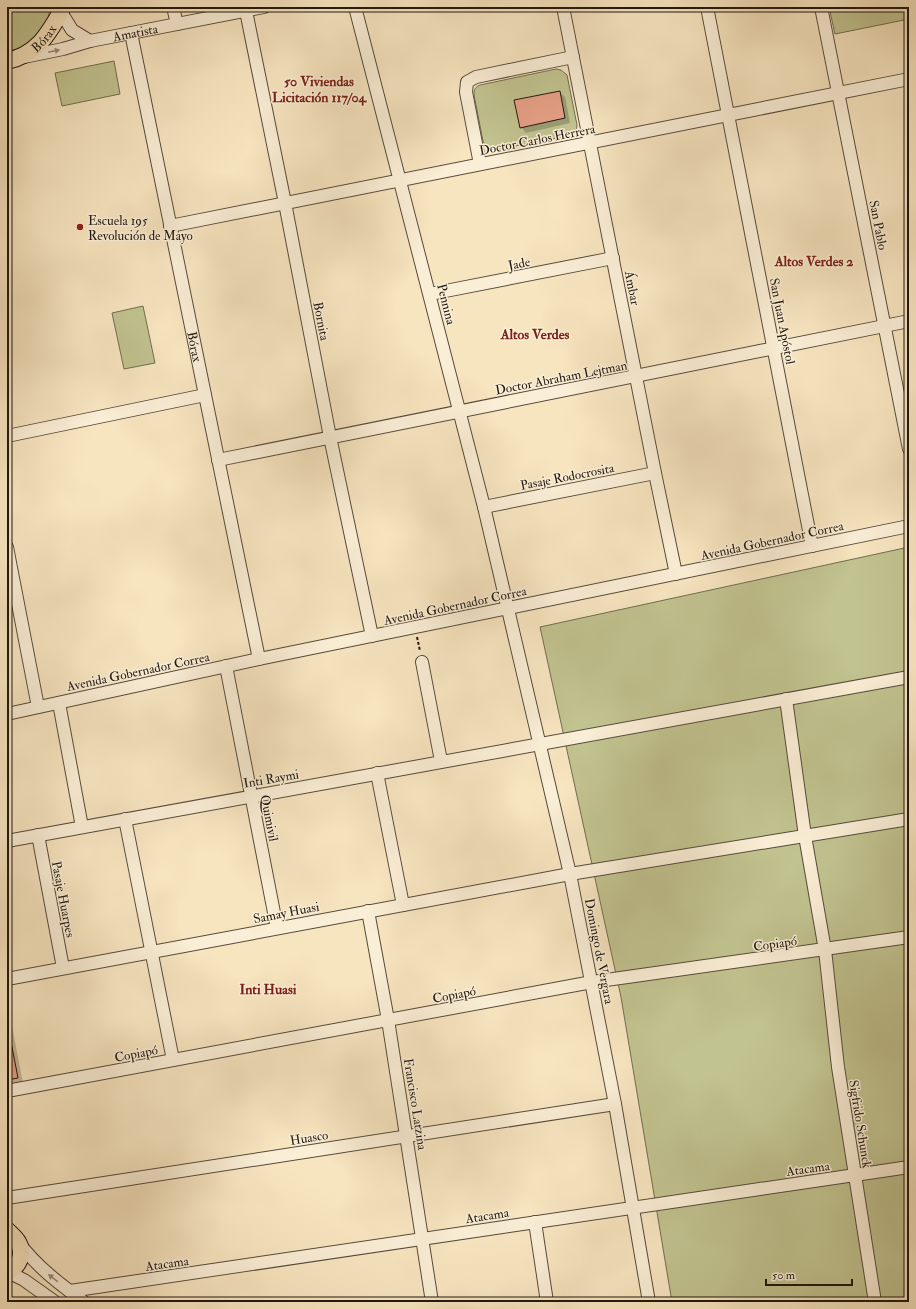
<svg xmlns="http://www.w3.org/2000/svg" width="916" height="1309" font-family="'IM FELL Double Pica',serif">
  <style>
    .green { fill: #c1c390; stroke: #716d4f }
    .shadow { fill: #0003 }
    .building { fill: #e6a087; stroke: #21170e }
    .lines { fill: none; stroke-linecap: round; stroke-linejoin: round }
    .minor-casing { stroke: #564a3a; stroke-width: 14 }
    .major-casing { stroke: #21170e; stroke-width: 18 }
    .path { stroke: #21170e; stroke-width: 2; stroke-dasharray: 3 2; stroke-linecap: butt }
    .minor { stroke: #faeed6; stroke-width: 12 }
    .major { stroke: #f7e5c0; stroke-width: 16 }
    .oneway { fill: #988d7c }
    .poi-dot { fill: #8f2418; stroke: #faeed6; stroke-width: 1.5 }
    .labels { text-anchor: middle; stroke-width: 3; stroke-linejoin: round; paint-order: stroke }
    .street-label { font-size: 13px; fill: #21170e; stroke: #faeed6 }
    .poi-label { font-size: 13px; fill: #21170e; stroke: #faeed6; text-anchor: start }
    .neighbourhood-label { font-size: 14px; font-weight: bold; fill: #7a1f14; stroke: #faeed6 }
  </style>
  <rect width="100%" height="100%" fill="#f7e5c0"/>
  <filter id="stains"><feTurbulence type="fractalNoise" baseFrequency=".005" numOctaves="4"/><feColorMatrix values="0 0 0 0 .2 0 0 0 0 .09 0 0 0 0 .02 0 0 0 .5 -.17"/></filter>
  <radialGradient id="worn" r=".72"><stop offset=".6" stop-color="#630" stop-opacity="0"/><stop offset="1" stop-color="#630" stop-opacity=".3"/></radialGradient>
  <!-- green -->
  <g class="green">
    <path d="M7,7H51L47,21L31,42L19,49L7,51Z"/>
    <path d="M829,7H909V19L835,34Z"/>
    <path d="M114,61L120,94L62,106L55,73Z"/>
    <path d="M556,69L561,70L567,75L577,125C577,131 574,133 569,136L495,150C488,149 486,148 483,141L474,95C474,90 475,87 480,85Z"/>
    <path d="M143,306L155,363L124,369L112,313Z"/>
    <path d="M909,547V1302H672L621,997L540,627Z"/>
  </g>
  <!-- shadow -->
  <g class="shadow">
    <path d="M559,92L565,97L570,123L526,133L521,127Z"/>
    <path d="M7,1000L23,1083L7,1086Z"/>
  </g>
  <!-- building -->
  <g class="building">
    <path d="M560,91L565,118L520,128L514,100Z"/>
    <path d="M7,1021L18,1078L7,1080Z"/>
  </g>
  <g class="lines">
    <defs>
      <g id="minor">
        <path d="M173,7L177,24"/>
        <path d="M355,7L484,507L570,874L615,1104L649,1302"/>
        <path d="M563,7L655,473L676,574"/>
        <path d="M707,7L812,546"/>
        <path d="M821,7L909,449"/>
        <path d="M246,11L285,203L330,437L372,636"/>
        <path d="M61,12L72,30L90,41"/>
        <path id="s1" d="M131,33L259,659"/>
        <path id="s2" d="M24,57L63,49L90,41L264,7"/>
        <path d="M480,164L466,92L467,82L476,77L573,57"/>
        <path d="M170,226L909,79"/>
        <path d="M430,294L613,258"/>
        <path d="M7,436L205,395"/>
        <path d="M218,460L909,321"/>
        <path d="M484,507L655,473"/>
        <path d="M7,547L38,707"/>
        <path d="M422,662L441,761"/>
        <path d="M226,666L277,928"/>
        <path d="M786,699L805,836L825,950L838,1067L875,1302"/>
        <path d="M59,703L82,827"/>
        <path d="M7,714L259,659L909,526"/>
        <path d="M377,773L403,905"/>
        <path d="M125,819L173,1060"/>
        <path d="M38,835L63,968"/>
        <path d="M7,841L909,677"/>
        <path d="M368,911L388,1020L432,1302"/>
        <path d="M7,979L570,874L909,819"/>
        <path d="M7,1091L592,982L909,937"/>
        <path d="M7,1198L615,1104"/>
        <path d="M535,1222L547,1302"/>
        <path d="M19,1243C37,1267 60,1284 84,1302"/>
        <path d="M8,1272L24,1280L55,1302"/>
        <path d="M70,1291L909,1167"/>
      </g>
      <g id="major">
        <path id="s3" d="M7,61C36,55 47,36 61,12L60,7"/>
        <path d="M7,1230C11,1234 16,1238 18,1242C25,1254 19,1267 7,1272"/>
      </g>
    </defs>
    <!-- minor casing -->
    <use href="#minor" class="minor-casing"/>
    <!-- major casing -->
    <use href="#major" class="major-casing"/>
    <!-- path -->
    <path class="path" d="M417,637L420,651"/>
    <!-- minor -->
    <use href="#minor" class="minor"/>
    <!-- major -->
    <use href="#major" class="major"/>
  </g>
  <!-- one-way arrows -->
  <defs><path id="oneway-solid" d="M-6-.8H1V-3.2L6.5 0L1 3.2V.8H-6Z"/></defs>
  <g class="oneway">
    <use href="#oneway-solid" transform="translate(54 51) rotate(-12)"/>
    <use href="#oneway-solid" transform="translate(53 1278) rotate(-142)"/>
  </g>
  <!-- markers -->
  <circle class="poi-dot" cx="80" cy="227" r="4"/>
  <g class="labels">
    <!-- street labels -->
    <g class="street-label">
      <text dy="5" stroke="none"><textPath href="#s2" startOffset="114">Amatista</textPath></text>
      <text dy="5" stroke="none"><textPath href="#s3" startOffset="44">Bórax</textPath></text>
      <text transform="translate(537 139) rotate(-11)" y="5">Doctor Carlos Herrera</text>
      <text transform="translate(879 225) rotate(79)" y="5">San Pablo</text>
      <text transform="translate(519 263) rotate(-11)" y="5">Jade</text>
      <text transform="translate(633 288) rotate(79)" y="5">Ámbar</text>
      <text transform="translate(447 304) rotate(76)" y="5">Pennina</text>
      <text transform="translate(322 321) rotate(79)" y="5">Bornita</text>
      <text transform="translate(783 321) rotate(79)" y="5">San Juan Apóstol</text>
      <text dy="5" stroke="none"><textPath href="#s1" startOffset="320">Bórax</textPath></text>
      <text transform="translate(561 377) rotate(-11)" y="5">Doctor Abraham Lejtman</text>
      <text transform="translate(567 476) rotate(-11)" y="5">Pasaje Rodocrosita</text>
      <text transform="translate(772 540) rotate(-12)" y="5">Avenida Gobernador Correa</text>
      <text transform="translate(455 605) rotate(-12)" y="5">Avenida Gobernador Correa</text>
      <text transform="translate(138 671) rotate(-12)" y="5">Avenida Gobernador Correa</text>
      <text transform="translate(271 778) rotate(-10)" y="5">Inti Raymi</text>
      <text transform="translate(270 818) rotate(79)" y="5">Quimivil</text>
      <text transform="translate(64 899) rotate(79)" y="5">Pasaje Huarpes</text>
      <text transform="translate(286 912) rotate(-11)" y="5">Samay Huasi</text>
      <text transform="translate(775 943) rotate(-8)" y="5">Copiapó</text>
      <text transform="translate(600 951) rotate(79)" y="5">Domingo de Vergara</text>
      <text transform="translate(454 994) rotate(-11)" y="5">Copiapó</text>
      <text transform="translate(136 1053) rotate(-11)" y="5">Copiapó</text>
      <text transform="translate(416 1104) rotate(81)" y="5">Francisco Latzina</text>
      <text transform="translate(861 1124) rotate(81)" y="5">Sigfrido Schunck</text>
      <text transform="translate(309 1137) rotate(-9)" y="5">Huasco</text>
      <text transform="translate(808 1168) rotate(-8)" y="5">Atacama</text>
      <text transform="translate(487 1215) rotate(-9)" y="5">Atacama</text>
      <text transform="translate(167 1263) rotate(-8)" y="5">Atacama</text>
    </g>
    <!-- poi labels -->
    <g class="poi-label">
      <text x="88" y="225">Escuela 195<tspan x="88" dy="15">Revolución de Mayo</tspan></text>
    </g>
    <!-- neighbourhood labels -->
    <g class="neighbourhood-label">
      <text x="319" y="86">50 Viviendas<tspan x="319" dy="16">Licitación 117/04</tspan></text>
      <text x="814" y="266">Altos Verdes 2</text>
      <text x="535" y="339">Altos Verdes</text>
      <text x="268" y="994">Inti Huasi</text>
    </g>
  </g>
  <!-- margin -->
  <rect width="916" height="1309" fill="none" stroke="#f7e5c0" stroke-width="24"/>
  <rect x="8" y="8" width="900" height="1293" fill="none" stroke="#21170e" stroke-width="2"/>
  <rect x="12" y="12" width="892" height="1285" fill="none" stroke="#21170e"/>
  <!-- scale -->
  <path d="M766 1279v6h86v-6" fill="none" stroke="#21170e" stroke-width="2"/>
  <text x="772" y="1279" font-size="12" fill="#21170e" stroke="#faeed6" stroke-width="3" paint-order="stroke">50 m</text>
  <rect width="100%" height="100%" filter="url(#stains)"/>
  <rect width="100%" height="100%" fill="url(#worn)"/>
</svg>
